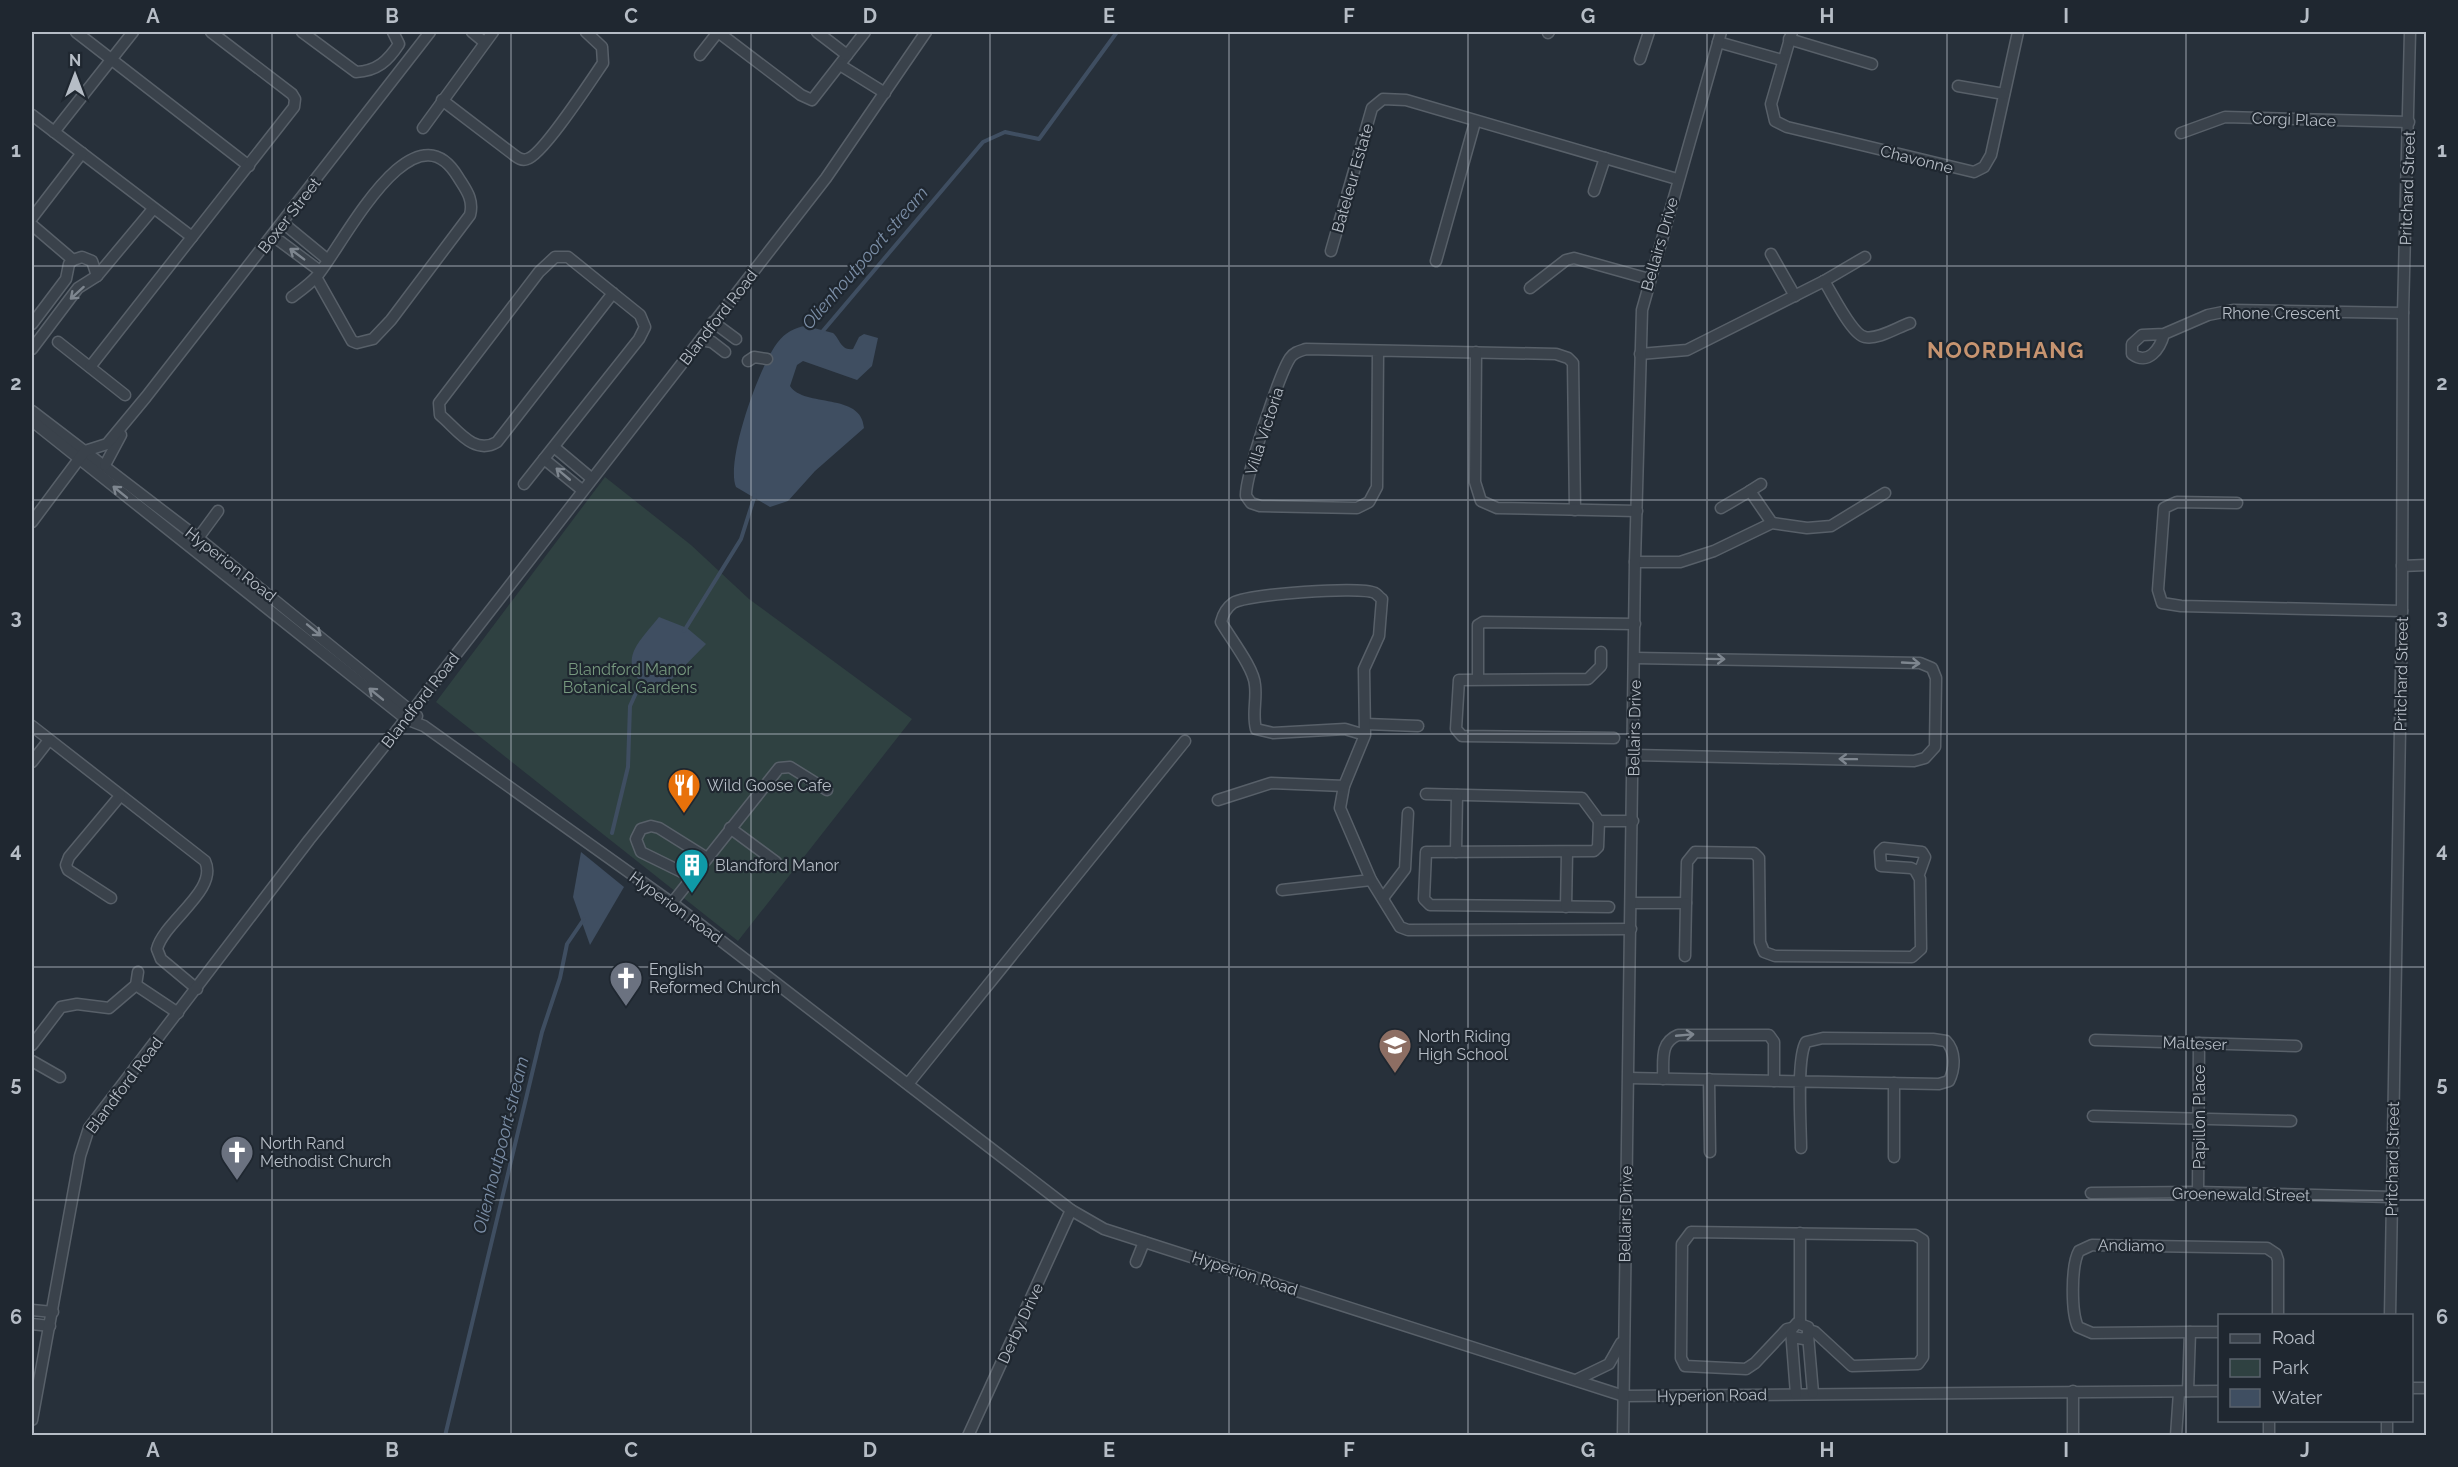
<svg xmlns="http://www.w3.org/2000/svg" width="2458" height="1467" font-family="Raleway,sans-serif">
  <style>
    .green { fill: #2f4141 }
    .water { fill: #3f4e61 }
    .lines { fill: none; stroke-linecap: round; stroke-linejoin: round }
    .stream { stroke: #3f4e61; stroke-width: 4 }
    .minor-casing { stroke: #586069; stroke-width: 13 }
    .minor { stroke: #3a424b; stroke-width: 10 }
    .oneway { stroke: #7e868f }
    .grid { fill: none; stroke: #b6bdc6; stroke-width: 1.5; stroke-opacity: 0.55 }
    .labels { text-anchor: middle; stroke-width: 4.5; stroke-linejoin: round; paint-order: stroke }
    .street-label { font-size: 16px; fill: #b6bdc6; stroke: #1f2730 }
    .park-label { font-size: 16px; fill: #77997f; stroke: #1f2730 }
    .poi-label { font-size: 16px; fill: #b6bdc6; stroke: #1f2730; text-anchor: start }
    .water-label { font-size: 18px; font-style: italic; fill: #7b8ea6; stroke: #1f2730 }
    .district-label { font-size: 22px; font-weight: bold; letter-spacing: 1.5px; fill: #c79470; stroke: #1f2730 }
    .neatline { fill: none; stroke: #b6bdc6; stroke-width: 2 }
    .grid-label { font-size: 20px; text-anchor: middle; font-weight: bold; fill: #b6bdc6 }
  </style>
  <rect width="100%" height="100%" fill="#27303a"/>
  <!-- green -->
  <path class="green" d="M605,477L691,545L749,599L912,719L738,941L436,702Z"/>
  <!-- water -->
  <g class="water">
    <path d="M806,326L833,333C840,339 841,351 853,349L859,337L864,334L878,338L872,366L857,380L803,361L797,365L790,386C804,408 862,392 864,428L815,471L788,501L770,507L736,487C725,461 760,364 778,342C785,333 795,327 806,326Z"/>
    <path d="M659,617L687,628L706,644L668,683L650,692C616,660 636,646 659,617Z"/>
    <path d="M581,852L624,887L590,945L573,897Z"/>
  </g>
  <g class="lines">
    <!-- stream -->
    <g class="stream">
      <path d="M822,332L983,142L1005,132L1039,139L1117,32"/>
      <path d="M684,631L741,539L755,495"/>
      <path d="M612,833L628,767L630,706L642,680"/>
      <path d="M445,1436L542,1032L560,978L567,944L584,919"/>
    </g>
    <defs>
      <g id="minor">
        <path d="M76,32L249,166"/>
        <path d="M302,32L356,72C377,71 388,61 399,44L393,32"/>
        <path d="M472,32L484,42"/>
        <path d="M718,32L801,95L812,100L865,32"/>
        <path d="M817,32L847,55"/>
        <path d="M1792,32L1771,104L1775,121L1787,127L1974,172L1984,167L1991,155L2018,32"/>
        <path d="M1548,33L1549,32"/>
        <path d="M1789,39L1872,64"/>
        <path d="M1718,42L1782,60"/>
        <path d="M700,55L718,32"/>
        <path d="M1640,59L1649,32"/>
        <path d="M840,65L885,93"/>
        <path d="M1958,86L2004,94"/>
        <path d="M442,100L514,155C518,158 522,161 527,159C542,156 592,79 603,63L602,47L586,32"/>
        <path d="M32,115L192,237"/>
        <path d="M423,128L493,32"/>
        <path d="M54,132L133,32"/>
        <path d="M2181,133L2225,117L2409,122"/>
        <path d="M1594,191L1605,158"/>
        <path d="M32,218L82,153"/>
        <path d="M283,223L328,260"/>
        <path d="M32,225L73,260"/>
        <path d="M273,236L320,271"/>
        <path d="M1331,251L1372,108L1383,99L1406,100L1677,179"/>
        <path d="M1771,254L1795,296"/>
        <path d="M1436,261L1475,122"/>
        <path d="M97,276L153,209"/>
        <path d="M1824,281C1832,293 1852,335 1865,337C1878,340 1898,327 1910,323"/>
        <path d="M1530,288L1566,260L1574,258L1649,279"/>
        <path d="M292,297C300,291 310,284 317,276C343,245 413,101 458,177C466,190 474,199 470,215L391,320L373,339L357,343L352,341L316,277"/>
        <path d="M713,322L736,339"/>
        <path d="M32,324L66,279L69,264L73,260L82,257L92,261L97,276L78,288L32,349"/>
        <path d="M2164,334C2160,349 2148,366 2132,354V344L2142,335L2164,334L2208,315L2233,310L2403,313"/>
        <path d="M701,340L712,342L725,352"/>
        <path d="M58,342L125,395"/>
        <path d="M1378,352L1377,487L1369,502L1357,508L1260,506L1251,503L1246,496C1245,478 1279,375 1290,358C1294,352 1300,351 1306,349L1556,354L1568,358L1573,363L1575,510"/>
        <path d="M1476,352L1475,482L1481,501L1497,508L1637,511"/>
        <path d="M1640,354L1687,350L1824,281L1865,257"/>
        <path d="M748,361L754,357L767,359"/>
        <path d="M90,367L294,107L295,99L292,94L211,32"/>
        <path d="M32,411L198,538L417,716"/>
        <path d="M32,421L406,719L424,726L672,903L1071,1210L1104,1229L1624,1396L2220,1391"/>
        <path d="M554,447L591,478"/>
        <path d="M544,459L582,490"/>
        <path d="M105,465L121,435"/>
        <path d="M524,484L639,339L645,327L640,315L568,257H555L539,272L439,403L440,415C457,429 474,456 497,442L613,293"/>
        <path d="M1750,491L1761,484"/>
        <path d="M2237,503L2177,502L2164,508L2158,590L2162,603L2181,606L2402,611"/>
        <path d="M1721,508L1750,491L1772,523"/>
        <path d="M32,522L85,451L107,444L146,397L430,32"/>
        <path d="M196,541L218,511"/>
        <path d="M1635,562H1680L1714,551L1772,523L1807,528L1831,526L1885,493"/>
        <path d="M2402,566L2426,565"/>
        <path d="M1601,652V666L1588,679L1459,680L1456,729L1462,736L1614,738"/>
        <path d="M1478,679V625L1483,622L1635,624"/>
        <path d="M1366,724L1418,726"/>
        <path d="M32,726L205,861C219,890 164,921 157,949L161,959L197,989"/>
        <path d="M1365,735L1345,729L1273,733L1256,729C1252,714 1257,700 1255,685C1254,668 1230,638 1221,622C1223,614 1226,608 1233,603C1248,594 1360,586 1375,593C1376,593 1381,599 1382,599L1379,636L1364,669L1365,735L1344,786L1340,808L1371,880L1400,927L1408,930L1631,929"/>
        <path d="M1634,755L1914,761L1925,758L1935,747L1936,678L1932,668L1920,663L1635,658"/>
        <path d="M32,762L49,740"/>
        <path d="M1426,794L1582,798L1599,821H1633"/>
        <path d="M1218,800L1271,783L1344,786"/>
        <path d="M1599,821L1598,847L1594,851L1426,852L1424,899L1430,905L1609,907"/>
        <path d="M730,828L776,862"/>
        <path d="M1456,852L1457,795"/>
        <path d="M692,877L641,852L636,839L641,829L651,826L659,828L707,858"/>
        <path d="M1282,890L1371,880"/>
        <path d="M111,898L68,870L66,865L69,857L120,796"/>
        <path d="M1383,898L1405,869L1408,813"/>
        <path d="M672,903L779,768L790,767L827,790"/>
        <path d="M1631,903H1686L1687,862L1695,852L1754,853L1759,858L1760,942L1764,952L1775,956L1912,957L1921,949L1920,879L1915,870L1911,868L1881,866L1880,852L1884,848L1922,852L1925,857L1919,874"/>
        <path d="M1566,907L1567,853"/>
        <path d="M1685,956L1686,903"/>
        <path d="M136,985L178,1013"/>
        <path d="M2095,1040L2296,1046"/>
        <path d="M32,1045L61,1007L77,1004L109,1008L136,985L138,972"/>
        <path d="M32,1061L60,1077"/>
        <path d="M1629,1078C1732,1080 1835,1082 1939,1084L1949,1081C1955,1069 1956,1051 1946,1041L1933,1039L1823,1038L1806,1042C1796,1058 1801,1127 1801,1148"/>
        <path d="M1663,1079C1664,1061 1659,1043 1678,1035H1769L1774,1042V1081"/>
        <path d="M1709,1079L1710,1152"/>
        <path d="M1894,1083V1157"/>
        <path d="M908,1084L1185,741"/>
        <path d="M2093,1116L2291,1121"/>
        <path d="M2198,1192L2199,1043"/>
        <path d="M2091,1193L2198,1192L2391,1197"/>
        <path d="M1800,1233V1323"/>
        <path d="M1136,1262L1144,1242"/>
        <path d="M32,1310L53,1312"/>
        <path d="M2390,1316L2402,611L2403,313L2410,32"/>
        <path d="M32,1324L50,1326"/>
        <path d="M1792,1328L1787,1329L1755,1363L1746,1369L1685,1366L1681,1358L1682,1244L1691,1232L1915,1235L1923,1240V1357L1918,1364L1852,1366L1815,1332L1809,1330"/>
        <path d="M2190,1332L2092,1333L2078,1327C2071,1312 2071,1265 2079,1251L2092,1245L2267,1248L2276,1254L2278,1260V1316"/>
        <path d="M1808,1335L1813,1393"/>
        <path d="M1793,1337L1804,1339L1808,1335V1327L1797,1323L1791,1330L1796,1394"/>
        <path d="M1578,1379L1609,1364L1621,1343"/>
        <path d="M2412,1388H2426"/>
        <path d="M2188,1391L2190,1332H2220"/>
        <path d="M32,1420L80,1156L89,1128L309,840L413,710L826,178L926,32"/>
        <path d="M968,1436L1071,1210"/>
        <path d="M1623,1436L1635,562L1642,310L1721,32"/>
        <path d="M2073,1436V1391"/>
        <path d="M2176,1436L2179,1392"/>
        <path d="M2269,1436V1420"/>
        <path d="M2387,1436V1420"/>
      </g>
    </defs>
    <!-- minor casing -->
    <use href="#minor" class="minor-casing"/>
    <!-- minor -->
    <use href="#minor" class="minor"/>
  </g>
  <!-- one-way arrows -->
  <defs><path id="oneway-shaft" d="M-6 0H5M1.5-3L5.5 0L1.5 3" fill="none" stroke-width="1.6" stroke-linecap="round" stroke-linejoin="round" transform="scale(1.5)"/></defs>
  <g class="oneway">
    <use href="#oneway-shaft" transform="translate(297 254) rotate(-143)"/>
    <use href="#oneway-shaft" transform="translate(77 293) rotate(138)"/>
    <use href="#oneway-shaft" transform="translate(563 474) rotate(-140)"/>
    <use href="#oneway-shaft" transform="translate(120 492) rotate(-141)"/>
    <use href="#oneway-shaft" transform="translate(314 630) rotate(39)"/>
    <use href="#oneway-shaft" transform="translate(1716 659) rotate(1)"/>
    <use href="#oneway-shaft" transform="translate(1911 663) rotate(3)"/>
    <use href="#oneway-shaft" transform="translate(376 694) rotate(-141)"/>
    <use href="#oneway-shaft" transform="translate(1848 759) rotate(-179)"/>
    <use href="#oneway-shaft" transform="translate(1685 1035) rotate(-5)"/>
  </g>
  <!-- grid -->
  <path class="grid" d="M272,32V1436M511,32V1436M751,32V1436M990,32V1436M1229,32V1436M1468,32V1436M1707,32V1436M1947,32V1436M2186,32V1436M32,266H2426M32,500H2426M32,734H2426M32,967H2426M32,1200H2426"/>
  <!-- icons -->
  <defs>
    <symbol id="restaurant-pin" viewBox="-11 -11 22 30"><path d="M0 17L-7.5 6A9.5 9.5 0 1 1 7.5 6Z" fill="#e8710a" stroke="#1f2730"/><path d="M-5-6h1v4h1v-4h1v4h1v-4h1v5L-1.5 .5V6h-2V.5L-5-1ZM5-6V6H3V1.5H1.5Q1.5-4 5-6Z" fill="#fff"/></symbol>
    <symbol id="building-pin" viewBox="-11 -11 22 30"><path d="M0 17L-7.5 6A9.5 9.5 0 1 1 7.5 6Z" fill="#0f9aa8" stroke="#1f2730"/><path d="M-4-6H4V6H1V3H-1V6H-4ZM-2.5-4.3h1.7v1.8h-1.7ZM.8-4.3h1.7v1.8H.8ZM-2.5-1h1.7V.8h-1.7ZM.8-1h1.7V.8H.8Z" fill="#fff"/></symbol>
    <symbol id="church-pin" viewBox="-11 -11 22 30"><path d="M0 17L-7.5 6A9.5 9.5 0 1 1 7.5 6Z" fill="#6b7280" stroke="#1f2730"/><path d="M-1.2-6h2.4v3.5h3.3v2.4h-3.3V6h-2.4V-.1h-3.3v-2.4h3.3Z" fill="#fff"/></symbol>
    <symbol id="school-pin" viewBox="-11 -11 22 30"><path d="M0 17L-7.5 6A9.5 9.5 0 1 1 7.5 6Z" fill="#8d6e63" stroke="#1f2730"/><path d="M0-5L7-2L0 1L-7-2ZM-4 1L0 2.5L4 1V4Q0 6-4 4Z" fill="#fff"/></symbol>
  </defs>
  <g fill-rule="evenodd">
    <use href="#restaurant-pin" x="665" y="766" width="38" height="52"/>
    <use href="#building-pin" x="673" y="846" width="38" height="52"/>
    <use href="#church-pin" x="607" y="959" width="38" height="52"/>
    <use href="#school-pin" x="1376" y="1026" width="38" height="52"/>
    <use href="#church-pin" x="218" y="1133" width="38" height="52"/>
  </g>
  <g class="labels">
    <!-- street labels -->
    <g class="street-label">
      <text transform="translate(2294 119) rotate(2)" y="6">Corgi Place</text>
      <text transform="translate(1917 159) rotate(14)" y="6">Chavonne</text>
      <text transform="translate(1352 178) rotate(-74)" y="6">Bateleur Estate</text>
      <text transform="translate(2407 188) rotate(-88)" y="6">Pritchard Street</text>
      <text transform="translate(289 215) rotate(-52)" y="6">Boxer Street</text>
      <text transform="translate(1659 244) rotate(-74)" y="6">Bellairs Drive</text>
      <text x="2281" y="319">Rhone Crescent</text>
      <text transform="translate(718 317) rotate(-52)" y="6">Blandford Road</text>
      <text transform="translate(1264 431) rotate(-72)" y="6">Villa Victoria</text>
      <text transform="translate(231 564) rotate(38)" y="6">Hyperion Road</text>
      <text transform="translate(2401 674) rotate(-89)" y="6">Pritchard Street</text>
      <text transform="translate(420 700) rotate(-52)" y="6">Blandford Road</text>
      <text transform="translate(1634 728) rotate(-89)" y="6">Bellairs Drive</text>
      <text transform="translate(676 907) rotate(36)" y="6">Hyperion Road</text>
      <text transform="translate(2195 1043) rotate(2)" y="6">Malteser</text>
      <text transform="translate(124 1085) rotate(-53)" y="6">Blandford Road</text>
      <text transform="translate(2199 1117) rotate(-90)" y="6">Papillon Place</text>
      <text transform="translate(2392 1159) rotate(-89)" y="6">Pritchard Street</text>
      <text transform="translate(2241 1194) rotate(1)" y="6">Groenewald Street</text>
      <text transform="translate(1625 1214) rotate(-89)" y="6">Bellairs Drive</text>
      <text transform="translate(2131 1245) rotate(1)" y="6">Andiamo</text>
      <text transform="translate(1245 1273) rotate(18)" y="6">Hyperion Road</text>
      <text transform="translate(1020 1323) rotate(-65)" y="6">Derby Drive</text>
      <text transform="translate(1712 1395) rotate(-1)" y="6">Hyperion Road</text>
    </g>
    <!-- park labels -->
    <g class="park-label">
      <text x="630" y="675">Blandford Manor<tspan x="630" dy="18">Botanical Gardens</tspan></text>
    </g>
    <!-- poi labels -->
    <g class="poi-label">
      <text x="707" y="791">Wild Goose Cafe</text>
      <text x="715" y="871">Blandford Manor</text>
      <text x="649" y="975">English<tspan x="649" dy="18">Reformed Church</tspan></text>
      <text x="1418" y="1042">North Riding<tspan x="1418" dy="18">High School</tspan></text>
      <text x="260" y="1149">North Rand<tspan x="260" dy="18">Methodist Church</tspan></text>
    </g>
    <!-- water labels -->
    <g class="water-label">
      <text transform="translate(865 258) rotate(-49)" y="6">Olienhoutpoort stream</text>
      <text transform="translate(501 1145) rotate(-76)" y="6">Olienhoutpoort stream</text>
    </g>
    <!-- district labels -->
    <g class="district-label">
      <text x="2006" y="358">NOORDHANG</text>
    </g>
  </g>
  <!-- border -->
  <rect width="2458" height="1467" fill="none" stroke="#1f2730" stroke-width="66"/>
  <!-- legend -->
  <rect x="2218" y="1314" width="195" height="108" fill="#1f2730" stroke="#5b636c" stroke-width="1.5"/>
  <rect x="2230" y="1334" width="30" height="9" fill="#3a424b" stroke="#5b636c" stroke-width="1.5"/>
  <text x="2272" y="1344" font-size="18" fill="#b6bdc6">Road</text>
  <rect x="2230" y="1359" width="30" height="18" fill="#2f4141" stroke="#5b636c" stroke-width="1.5"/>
  <text x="2272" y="1374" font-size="18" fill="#b6bdc6">Park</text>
  <rect x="2230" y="1389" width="30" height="18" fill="#3f4e61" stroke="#5b636c" stroke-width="1.5"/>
  <text x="2272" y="1404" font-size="18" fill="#b6bdc6">Water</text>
  <!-- north arrow -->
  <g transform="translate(75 75)" stroke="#1f2730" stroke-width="4.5" paint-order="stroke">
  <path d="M0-4.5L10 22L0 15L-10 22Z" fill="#b6bdc6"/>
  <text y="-9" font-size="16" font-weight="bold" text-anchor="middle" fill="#b6bdc6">N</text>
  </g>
  <rect x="33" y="33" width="2392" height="1401" class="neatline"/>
  <g class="grid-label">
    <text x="153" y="23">A</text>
    <text x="392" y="23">B</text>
    <text x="631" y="23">C</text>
    <text x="870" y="23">D</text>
    <text x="1109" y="23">E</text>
    <text x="1349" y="23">F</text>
    <text x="1588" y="23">G</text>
    <text x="1827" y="23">H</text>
    <text x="2066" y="23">I</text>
    <text x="2305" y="23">J</text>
    <text x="16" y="157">1</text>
    <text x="2442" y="157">1</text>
    <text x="16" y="390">2</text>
    <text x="2442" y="390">2</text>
    <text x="16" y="624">3</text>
    <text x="2442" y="624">3</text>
    <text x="16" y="857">4</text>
    <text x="2442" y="857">4</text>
    <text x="16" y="1091">5</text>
    <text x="2442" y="1091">5</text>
    <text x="16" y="1324">6</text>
    <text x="2442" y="1324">6</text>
    <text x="153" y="1457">A</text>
    <text x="392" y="1457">B</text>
    <text x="631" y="1457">C</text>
    <text x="870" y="1457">D</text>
    <text x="1109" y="1457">E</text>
    <text x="1349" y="1457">F</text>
    <text x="1588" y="1457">G</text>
    <text x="1827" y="1457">H</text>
    <text x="2066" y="1457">I</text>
    <text x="2305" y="1457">J</text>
  </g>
</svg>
